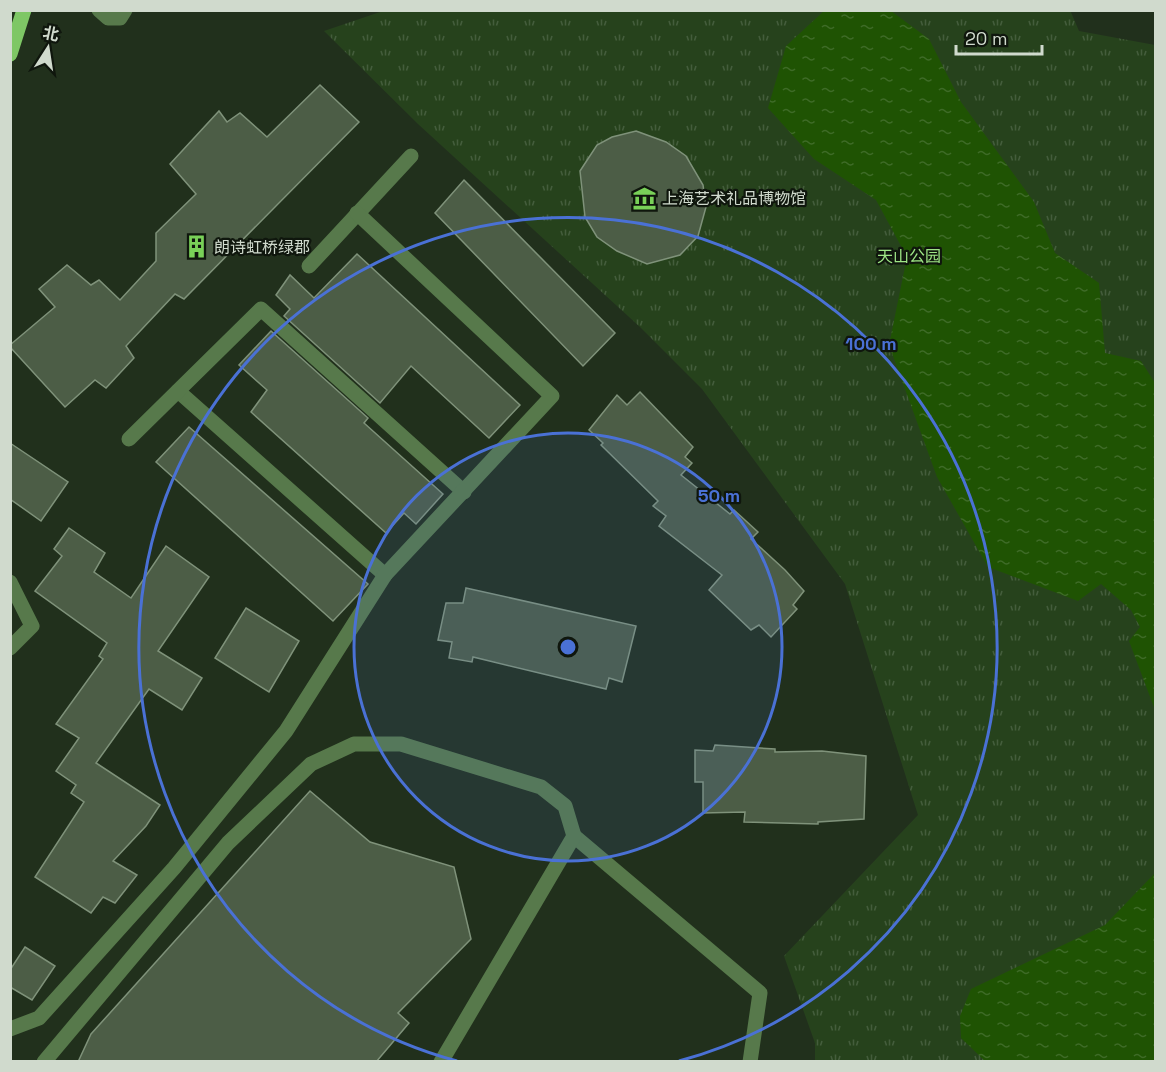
<svg xmlns="http://www.w3.org/2000/svg" width="1166" height="1072" font-family="'Space Grotesk','Noto Sans SC',sans-serif">
  <style>
    .grass { fill: url(#grass-tufts) }
    .water { fill: url(#water-ripples) }
    .building { fill: #4c5d46; stroke: #7f927a; stroke-width: 1.5 }
    .lines { fill: none; stroke-linecap: round; stroke-linejoin: round }
    .minor { stroke: #57794b; stroke-width: 15 }
    .major { stroke: #7ec765; stroke-width: 15 }
    .ring { fill: none; stroke: #4a71d5; stroke-width: 3 }
    .labels { text-anchor: middle; stroke-width: 4.5; stroke-linejoin: round; paint-order: stroke }
    .poi-label { font-size: 16px; fill: #d0dacd; stroke: #0f160d; text-anchor: start }
    .park-label { font-size: 16px; fill: #9ee685; stroke: #0f160d }
    .centre { fill: #4a71d5; stroke: #0f160d; stroke-width: 3 }
    .ring-label { font-size: 18px; text-anchor: middle; font-weight: bold; fill: #4a71d5; stroke: #0f160d; stroke-width: 4.5; stroke-linejoin: round; paint-order: stroke }
  </style>
  <defs>
    <pattern id="grass-tufts" width="24" height="20" patternUnits="userSpaceOnUse" patternTransform="scale(1.5)"><rect width="24" height="20" fill="#26421c"/><path d="M3 7l-1-3M5 7V3M7 7l1-3M15 17l-1-3M17 17v-4M19 17l1-3" fill="none" stroke="#445d3c"/></pattern>
    <pattern id="water-ripples" width="26" height="14" patternUnits="userSpaceOnUse" patternTransform="scale(1.5)"><rect width="26" height="14" fill="#1f5303"/><path d="M2 4q2-2 4 0t4 0M15 11q2-2 4 0t4 0" fill="none" stroke="#3e6b27"/></pattern>
  </defs>
  <rect width="100%" height="100%" fill="#21301c"/>
  <!-- grass -->
  <path class="grass" d="M386,10H1070L1079,31L1155,45V1061H815V1043L784,956L918,815L845,584L702,389L640,327L418,124L324,31Z"/>
  <!-- water -->
  <g class="water">
    <path d="M825,10L891,11L929,39L961,102L1034,202L1055,253L1099,283L1105,353L1141,361L1155,383V710L1129,641L1140,627L1131,610L1101,584L1078,601L988,567L937,477L889,345L907,257L876,200L814,159L768,108L786,46Z"/>
    <path d="M1155,873V1061H985L961,1038L960,1016L971,989L1105,925Z"/>
  </g>
  <!-- building -->
  <g class="building">
    <path d="M320,85L359,122L184,299L175,294L126,346L134,358L106,388L95,380L65,407L10,347V345L55,307L39,289L67,265L91,285L99,280L120,300L156,261V233L196,194L170,164L219,111L227,122L240,113L267,137Z"/>
    <path d="M636,131L666,142L686,156L703,185L706,207L698,236L680,255L647,264L617,251L597,237L585,217L580,171L597,145L612,137Z"/>
    <path d="M464,180L615,333L583,366L435,213Z"/>
    <path d="M357,254L520,405L489,438L411,366L380,403L284,316L290,309L276,295L290,275L314,298Z"/>
    <path d="M271,331L368,418L364,423L443,494L416,524L404,513L386,533L251,412L267,390L239,365Z"/>
    <path d="M640,392L693,447L685,457L692,463L681,475L730,514L734,510L758,532L751,539L785,570L804,591L793,605L797,609L771,637L759,625L751,630L709,590L722,575L659,526L666,516L653,506L658,501L601,445L603,443L589,430L617,395L627,405Z"/>
    <path d="M189,427L368,584L333,621L156,462Z"/>
    <path d="M10,443L68,482L41,521L10,499Z"/>
    <path d="M69,528L105,553L94,572L131,598L166,546L209,577L158,651L202,678L182,710L149,689L96,763L160,805L146,826L113,861L137,875L115,903L103,897L91,913L35,877L84,802L71,793L76,785L56,771L79,738L56,724L103,659L99,656L107,643L35,591L62,556L54,549Z"/>
    <path d="M466,588L636,626L622,682L609,678L606,689L473,657L472,662L449,658L452,642L438,640L446,603H463Z"/>
    <path d="M246,608L299,641L269,692L215,658Z"/>
    <path d="M715,745L775,749V752L822,751L866,756L864,819L818,822V824L744,822L745,812L703,813V782H695V750L713,751Z"/>
    <path d="M310,791L370,842L454,867L471,939L398,1013L409,1023L376,1062H78L91,1034Z"/>
    <path d="M25,947L55,966L32,1000L10,987V970Z"/>
  </g>
  <g class="lines">
    <!-- minor -->
    <g class="minor">
      <path d="M99,10L108,18H120L125,10"/>
      <path d="M309,266L411,156"/>
      <path d="M178,391L385,575"/>
      <path d="M129,439L261,309L464,492"/>
      <path d="M10,582L32,626L10,648"/>
      <path d="M574,836L760,993L750,1062"/>
      <path d="M10,1029L39,1018L174,868L286,731L385,575L552,396L357,213"/>
      <path d="M44,1062L228,843L311,764L354,744H401L541,787L565,806L574,836L441,1062"/>
    </g>
    <!-- major -->
    <path class="major" d="M10,54L24,10"/>
  </g>
  <!-- distance rings -->
  <circle cx="568" cy="647" r="214" fill="#4a71d5" fill-opacity=".12"/>
  <g class="ring">
    <circle cx="568" cy="647" r="214"/>
    <path d="M457 1061A429 429 0 1 1 679 1061"/>
  </g>
  <!-- icons -->
  <defs>
    <symbol id="museum-bare" viewBox="-9 -9 18 18"><path d="M0-6L6-3V-2H-6V-3ZM-5-1h2V3h-2ZM-1-1h2V3h-2ZM3-1h2V3H3ZM-6 4H6V6H-6Z" fill="#79d158" stroke="#0f160d" stroke-width="2.5" paint-order="stroke"/></symbol>
    <symbol id="building-bare" viewBox="-9 -9 18 18"><path d="M-4-6H4V6H1V3H-1V6H-4ZM-2.5-4.3h1.7v1.8h-1.7ZM.8-4.3h1.7v1.8H.8ZM-2.5-1h1.7V.8h-1.7ZM.8-1h1.7V.8H.8Z" fill="#79d158" stroke="#0f160d" stroke-width="2.5" paint-order="stroke"/></symbol>
  </defs>
  <g fill-rule="evenodd">
    <use href="#museum-bare" x="628" y="182" width="33" height="33"/>
    <use href="#building-bare" x="180" y="230" width="33" height="33"/>
  </g>
  <g class="labels">
    <!-- poi labels -->
    <g class="poi-label">
      <text x="662" y="204">上海艺术礼品博物馆</text>
      <text x="214" y="253">朗诗虹桥绿郡</text>
    </g>
    <!-- park labels -->
    <g class="park-label">
      <text x="909" y="262">天山公园</text>
    </g>
  </g>
  <circle cx="568" cy="647" r="9" class="centre"/>
  <g class="ring-label">
    <text x="871" y="350">100 m</text>
    <text x="719" y="502">50 m</text>
  </g>
  <!-- border -->
  <rect width="1166" height="1072" fill="none" stroke="#d0dacd" stroke-width="24"/>
  <!-- north arrow -->
  <g transform="translate(48 48) rotate(12)" stroke="#0f160d" stroke-width="4.5" paint-order="stroke">
  <path d="M0-4.5L10 22L0 15L-10 22Z" fill="#d0dacd"/>
  <text y="-9" font-size="16" font-weight="bold" text-anchor="middle" fill="#d0dacd">北</text>
  </g>
  <!-- scale -->
  <path d="M956 45v9h86v-9" fill="none" stroke="#d0dacd" stroke-width="3"/>
  <text x="965" y="45" font-size="18" fill="#d0dacd" stroke="#0f160d" stroke-width="4.5" paint-order="stroke">20 m</text>
</svg>
